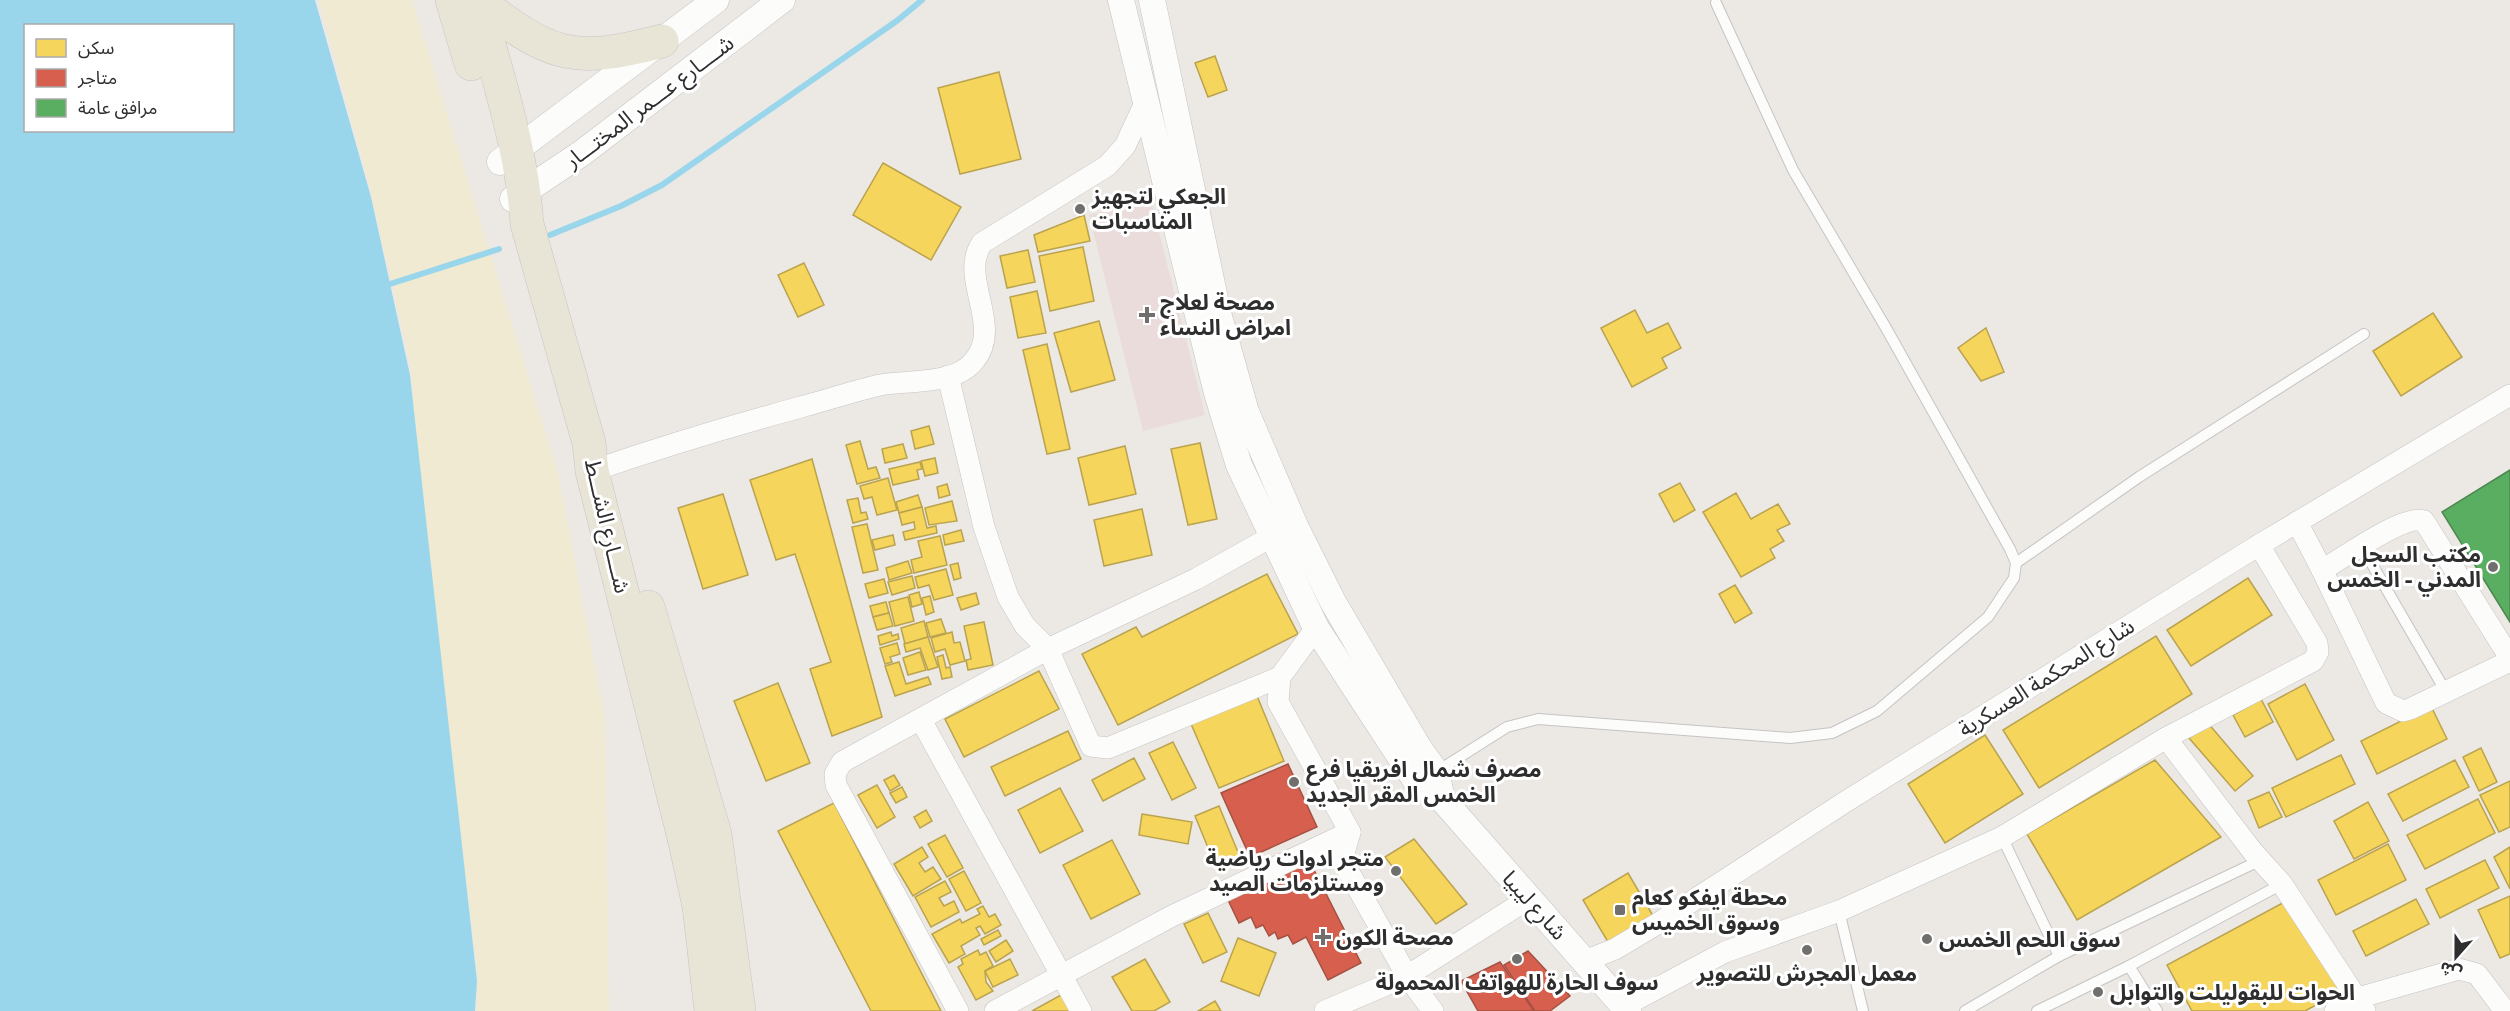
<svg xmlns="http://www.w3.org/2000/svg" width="2510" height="1011" font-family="Signika,'Noto Sans Arabic',sans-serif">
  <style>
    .medical { fill: #e9dcdb }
    .sand { fill: #f0ead3 }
    .water { fill: #99d6ec; fill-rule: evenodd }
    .homes { fill: #f6d55c; stroke: #baa34e; stroke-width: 1.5 }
    .shops { fill: #d6604d; stroke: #a45144; stroke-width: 1.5 }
    .public { fill: #5aae61; stroke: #4d8852; stroke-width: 1.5 }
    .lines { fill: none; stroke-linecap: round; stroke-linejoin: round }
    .stream { stroke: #99d6ec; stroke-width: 6 }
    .service-casing { stroke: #c5c4c5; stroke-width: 12 }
    .minor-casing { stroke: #c5c4c5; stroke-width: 22 }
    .tertiary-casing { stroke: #c5c4c5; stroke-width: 27 }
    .primary-casing { stroke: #c6c5c4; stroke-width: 34 }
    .service { stroke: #fcfcfb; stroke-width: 10 }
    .minor { stroke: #fcfcfb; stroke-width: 21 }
    .tertiary { stroke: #fcfcfb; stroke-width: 26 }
    .primary { stroke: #e8e4d6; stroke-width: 33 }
    .poi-dot { fill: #706f6e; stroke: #fff; stroke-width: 2 }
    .labels { text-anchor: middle; stroke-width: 6; stroke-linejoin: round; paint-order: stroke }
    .street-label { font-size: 22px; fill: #2e2e2e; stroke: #fff }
    .poi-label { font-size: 22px; font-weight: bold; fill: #2e2e2e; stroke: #fff; text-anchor: start }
  </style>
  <rect width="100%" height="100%" fill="#ece8e4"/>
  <!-- medical -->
  <path class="medical" d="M1151,200L1205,415L1143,431L1089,215Z"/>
  <!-- sand -->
  <path class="sand" d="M319,0H412L558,473L605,719L609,1011H476L478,977L424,542L411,367L370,189Z"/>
  <!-- water -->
  <path class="water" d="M0,0H315L371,197L410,375L477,981L475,1011H0ZM26,26H232V130H26Z"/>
  <!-- homes -->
  <g class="homes">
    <path d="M1215,56L1227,90L1208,97L1195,63Z"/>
    <path d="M999,72L1021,159L960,174L938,88Z"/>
    <path d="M883,163L961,207L931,260L853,215Z"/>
    <path d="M1084,215L1090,241L1038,252L1034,235Z"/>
    <path d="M1083,247L1094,301L1050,311L1039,256Z"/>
    <path d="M1028,250L1035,282L1007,288L1000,256Z"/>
    <path d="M804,263L824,305L798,317L778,275Z"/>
    <path d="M1037,291L1046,333L1018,338L1010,297Z"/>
    <path d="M1635,310L1647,333L1668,323L1681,348L1662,358L1667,368L1632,387L1601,328Z"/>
    <path d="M2433,313L2462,357L2401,396L2373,351Z"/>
    <path d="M1099,321L1115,380L1071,392L1054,333Z"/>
    <path d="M1986,328L2004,372L1981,381L1958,348Z"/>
    <path d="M1047,344L1070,449L1047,454L1023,350Z"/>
    <path d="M929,426L934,444L915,449L911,431Z"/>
    <path d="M860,441L868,469L876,467L880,478L857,484L846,445Z"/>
    <path d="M1200,443L1217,519L1188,525L1171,449Z"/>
    <path d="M903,444L907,458L885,463L882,449Z"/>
    <path d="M1125,446L1136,494L1089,505L1078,458Z"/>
    <path d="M935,458L938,473L925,476L921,461Z"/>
    <path d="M812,459L882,717L832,736L810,669L831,662L795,554L776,560L750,480Z"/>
    <path d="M920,462L922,469L917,470L919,479L893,485L889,469Z"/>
    <path d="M888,478L897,510L877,515L872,497L864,499L860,486Z"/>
    <path d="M1680,483L1695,510L1674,522L1659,494Z"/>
    <path d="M947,484L950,495L939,498L937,487Z"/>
    <path d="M1736,493L1751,519L1778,504L1790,524L1777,530L1784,541L1770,549L1775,558L1741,577L1703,512Z"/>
    <path d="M723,494L748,575L703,589L678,508Z"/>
    <path d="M918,495L922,507L899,513L896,502Z"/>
    <path d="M858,498L861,513L866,512L868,519L853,523L847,500Z"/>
    <path d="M952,501L957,521L929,525L925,508Z"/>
    <path d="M922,507L927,528L936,526L937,533L905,540L903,532L915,529L914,522L902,525L899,513Z"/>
    <path d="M1142,509L1152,555L1104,566L1094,520Z"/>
    <path d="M867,524L878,570L863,573L852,527Z"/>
    <path d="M961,530L964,541L945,545L943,535Z"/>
    <path d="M893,535L895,545L875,550L872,540Z"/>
    <path d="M940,536L947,565L914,573L911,560L922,557L918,541Z"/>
    <path d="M908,561L912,573L889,580L886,568Z"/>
    <path d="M958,563L961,578L954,580L950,565Z"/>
    <path d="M946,569L953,595L934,600L929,585L918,588L915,577Z"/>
    <path d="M1267,574L1298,634L1118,725L1082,654L1136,627L1142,637Z"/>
    <path d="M912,576L915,588L892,595L888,582Z"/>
    <path d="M2248,578L2272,615L2191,666L2167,630Z"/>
    <path d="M884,579L888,593L869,598L865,584Z"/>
    <path d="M1735,585L1752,613L1735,623L1719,594Z"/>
    <path d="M919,592L922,604L912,607L909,595Z"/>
    <path d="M976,593L979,604L961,610L957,598Z"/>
    <path d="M930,596L934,612L926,615L922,598Z"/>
    <path d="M908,597L914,621L895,626L889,602Z"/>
    <path d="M886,602L889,613L873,617L870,606Z"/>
    <path d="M889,613L893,626L877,630L873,617Z"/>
    <path d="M941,619L946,633L930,637L926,623Z"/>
    <path d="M924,621L928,637L905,644L901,628Z"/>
    <path d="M984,622L993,665L968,670L966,660L971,659L964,626Z"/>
    <path d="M891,632L892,636L898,634L899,639L880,645L878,636Z"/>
    <path d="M952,632L954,643L960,642L965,661L950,665L945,649L935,652L931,638Z"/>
    <path d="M2156,636L2192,694L2039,788L2003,730Z"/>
    <path d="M928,637L938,667L928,670L920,648L906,652L904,644Z"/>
    <path d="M897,643L900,654L890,657L892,662L885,664L880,648Z"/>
    <path d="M920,652L926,670L908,675L903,658Z"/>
    <path d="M943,655L946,668L950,667L952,677L942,679L937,657Z"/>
    <path d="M899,662L906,684L928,677L931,684L895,696L885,666Z"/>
    <path d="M1039,671L1059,709L964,757L945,719Z"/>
    <path d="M778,683L810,763L766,781L734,701Z"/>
    <path d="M2305,684L2334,740L2297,760L2268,704Z"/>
    <path d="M1257,696L1284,761L1219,788L1191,724Z"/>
    <path d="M2261,699L2273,722L2245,737L2233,715Z"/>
    <path d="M2431,706L2447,739L2377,774L2361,741Z"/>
    <path d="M2207,722L2253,776L2235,791L2189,738Z"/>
    <path d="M1068,731L1081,759L1005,796L991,767Z"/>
    <path d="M1985,735L2023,794L1945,843L1908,784Z"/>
    <path d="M1173,742L1196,788L1172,800L1149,753Z"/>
    <path d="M2481,748L2497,782L2479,791L2463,757Z"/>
    <path d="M2341,755L2355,784L2286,817L2272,788Z"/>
    <path d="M1134,758L1145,779L1103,801L1092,780Z"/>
    <path d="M2155,760L2221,837L2077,920L2027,834Z"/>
    <path d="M2455,760L2469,787L2403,821L2388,794Z"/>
    <path d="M894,775L900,785L890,791L884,780Z"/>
    <path d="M2510,781V827L2499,832L2480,795Z"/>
    <path d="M877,785L895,817L877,828L858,795Z"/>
    <path d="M902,787L907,797L896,803L890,793Z"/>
    <path d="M1060,788L1083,831L1040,853L1018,810Z"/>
    <path d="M2269,792L2282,817L2259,828L2248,801Z"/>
    <path d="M2478,799L2495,833L2425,869L2407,835Z"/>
    <path d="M2368,802L2389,841L2354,859L2334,821Z"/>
    <path d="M834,803L941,1011H871L778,831Z"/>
    <path d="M1219,806L1242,862L1218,872L1195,816Z"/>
    <path d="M926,810L932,821L920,828L914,817Z"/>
    <path d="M1142,814L1192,822L1188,844L1139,835Z"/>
    <path d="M945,835L963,868L947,877L928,844Z"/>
    <path d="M1414,839L1467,904L1436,924L1385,857Z"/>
    <path d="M1112,840L1140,894L1091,919L1063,865Z"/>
    <path d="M2388,844L2406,880L2336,915L2318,880Z"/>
    <path d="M922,847L928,857L919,863L925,872L933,867L941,879L913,896L894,864Z"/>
    <path d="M2510,847V889L2494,857Z"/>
    <path d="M2485,860L2499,888L2440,918L2426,889Z"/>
    <path d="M964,871L981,903L966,911L949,879Z"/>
    <path d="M1628,873L1656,921L1611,947L1583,900Z"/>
    <path d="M945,881L951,892L939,898L944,906L954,901L959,912L931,927L915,897Z"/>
    <path d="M2510,896V954L2500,958L2478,910Z"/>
    <path d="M2290,899L2340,992L2305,1011H2192L2167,965Z"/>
    <path d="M2416,899L2429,924L2366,956L2353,931Z"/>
    <path d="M983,906L989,917L995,914L1001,925L985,934L980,926L976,928L980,935L961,946L965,954L949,963L932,934L960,919L962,923L980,914L977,909Z"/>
    <path d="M1208,913L1227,952L1203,963L1184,924Z"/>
    <path d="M998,930L1001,936L984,945L981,939Z"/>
    <path d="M1238,938L1276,953L1259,996L1221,981Z"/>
    <path d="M1006,940L1013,951L996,962L989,951Z"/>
    <path d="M978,950L980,955L986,952L993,966L985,971L986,982L993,991L976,1000L958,967L963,964L961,959Z"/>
    <path d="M1010,959L1018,975L993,987L985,971Z"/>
    <path d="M1145,959L1170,1002L1154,1011H1132L1112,977Z"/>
    <path d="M1061,995L1070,1011H1032Z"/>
    <path d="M1215,1001L1221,1011H1198Z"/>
  </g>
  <!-- shops -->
  <g class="shops">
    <path d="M1288,764L1317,827L1250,857L1221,793Z"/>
    <path d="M1309,860L1361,963L1328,980L1306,937L1293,944L1288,935L1278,939L1275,932L1269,936L1263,925L1256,928L1251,917L1239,923L1228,900Z"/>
    <path d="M1528,951L1570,996L1550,1011H1535L1504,965Z"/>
    <path d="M1500,962L1534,1011H1478L1461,981Z"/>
  </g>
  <!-- public -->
  <path class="public" d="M2510,470V622L2442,512Z"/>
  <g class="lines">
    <!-- stream -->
    <g class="stream">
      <path d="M550,235L621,206L662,185L898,20L922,0"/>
      <path d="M390,284L499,249"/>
    </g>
    <defs>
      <g id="service">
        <path d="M2362,547L2446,692"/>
        <path d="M2016,563L2139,477L2364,334"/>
        <path d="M1436,772L1507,727L1538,719L1790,738L1832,733L1877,711L1988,617L2014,578L2016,563L2010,549L1886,328L1793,170L1716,3"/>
        <path d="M2002,837L2059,956"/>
        <path d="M1839,911L1863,1011"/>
        <path d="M2129,966L2157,1011"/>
        <path d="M1965,1011L2059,956L2261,860"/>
        <path d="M2037,1011L2129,966L2282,884"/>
      </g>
      <g id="minor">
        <path d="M948,376L984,527L1008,597L1025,626L1048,649L1091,746L1108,748L1280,677"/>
        <path d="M592,471C661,447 731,426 801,407C827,400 854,391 880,385C909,380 955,385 974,361C1004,325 958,278 982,243L1107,166L1125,146L1145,103"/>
        <path d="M2297,522L2322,570C2342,559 2405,513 2424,521L2510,658"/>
        <path d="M2322,570L2386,703L2403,711L2410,709L2510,661"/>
        <path d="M1316,628L1280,677L1278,702L1350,832L1342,860L1407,976L1433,1011"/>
        <path d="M921,720L1081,1011"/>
        <path d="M2166,738L2253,852L2282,884L2365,1011"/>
        <path d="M1585,961L1615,949L1657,924L1845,802L2259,545L2510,395"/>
        <path d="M1624,1006L1725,952L1839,911L2002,837L2166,738L2313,661L2318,652L2317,643L2259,545"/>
        <path d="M958,1011L836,785L835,774L842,762L1048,649L1196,579L1271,537"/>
        <path d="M995,1011L1172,916L1350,832"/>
        <path d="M1325,1011L1407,976L1528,899"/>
        <path d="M2335,1011L2358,998L2459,969L2477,974L2505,1011"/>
      </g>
      <g id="tertiary">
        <path d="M1121,0L1217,393L1239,465L1316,628L1418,784L1442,799L1628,1011"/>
        <path d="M1152,0L1218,313L1246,412L1295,526L1333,602L1420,750L1436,772L1442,799"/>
        <path d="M500,162L716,0"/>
        <path d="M513,199L582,153L782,0"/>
      </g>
      <g id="primary">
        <path d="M452,0L471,64"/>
        <path d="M477,0C496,73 522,148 527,224L589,443L592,471L685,842L699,906L711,1011"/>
        <path d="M477,0C550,56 571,65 662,41"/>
        <path d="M648,607L715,834L739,1011"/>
      </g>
    </defs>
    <!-- service casing -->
    <use href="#service" class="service-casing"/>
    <!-- minor casing -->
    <use href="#minor" class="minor-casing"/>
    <!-- tertiary casing -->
    <use href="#tertiary" class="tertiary-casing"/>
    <!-- primary casing -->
    <use href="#primary" class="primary-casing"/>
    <!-- service -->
    <use href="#service" class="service"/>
    <!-- minor -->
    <use href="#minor" class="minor"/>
    <!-- tertiary -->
    <use href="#tertiary" class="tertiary"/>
    <!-- primary -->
    <use href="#primary" class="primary"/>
  </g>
  <!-- markers -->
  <g class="poi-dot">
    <circle cx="1080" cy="209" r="6"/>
    <path d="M1144 306h6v6h6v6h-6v6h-6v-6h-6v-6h6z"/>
    <circle cx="2493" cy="567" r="6"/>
    <circle cx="1294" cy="782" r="6"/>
    <circle cx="1396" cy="871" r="6"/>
    <rect x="1614" y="904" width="12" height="12" rx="3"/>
    <path d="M1320 928h6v6h6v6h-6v6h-6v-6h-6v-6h6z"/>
    <circle cx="1927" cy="939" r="6"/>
    <circle cx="1807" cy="950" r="6"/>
    <circle cx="1517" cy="959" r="6"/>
    <circle cx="2098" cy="992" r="6"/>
  </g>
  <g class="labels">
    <!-- street labels -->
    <g class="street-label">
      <text transform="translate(649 101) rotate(-37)" y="8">شــــارع عـــمر المختـــار</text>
      <text transform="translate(608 526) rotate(77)" y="8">شــــارع الشـــط</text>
      <text transform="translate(2046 677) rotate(-32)" y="8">شارع المحكمة العسكرية</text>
      <text transform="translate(1535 905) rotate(48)" y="8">شارع ليبيا</text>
    </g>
    <!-- poi labels -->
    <g class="poi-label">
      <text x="1092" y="204">الجعكي لتجهيز<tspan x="1092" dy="25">المناسبات</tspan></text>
      <text x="1160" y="310">مصحة لعلاج<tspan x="1160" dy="25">امراض النساء</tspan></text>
      <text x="2481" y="562" text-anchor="end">مكتب السجل<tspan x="2481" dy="25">المدني - الخمس</tspan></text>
      <text x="1306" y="777">مصرف شمال افريقيا فرع<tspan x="1306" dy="25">الخمس المقر الجديد</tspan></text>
      <text x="1384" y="866" text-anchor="end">متجر ادوات رياضية<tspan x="1384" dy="25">ومستلزمات الصيد</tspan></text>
      <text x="1632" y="905">محطة ايفكو كعام<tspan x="1632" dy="25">وسوق الخميس</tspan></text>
      <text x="1336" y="945">مصحة الكون</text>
      <text x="1939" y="947">سوق اللحم الخمس</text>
      <text x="1807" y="981" text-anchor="middle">معمل المجرش للتصوير</text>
      <text x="1517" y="990" text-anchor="middle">سوف الحارة للهواتف المحمولة</text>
      <text x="2110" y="1000">الحوات للبقوليلت والتوابل</text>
    </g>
  </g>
  <!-- legend -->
  <rect x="24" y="24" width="210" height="108" fill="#ffffff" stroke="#ababab" stroke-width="1.5"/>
  <rect x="36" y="39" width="30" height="18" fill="#f6d55c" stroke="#ababab" stroke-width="1.5"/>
  <text x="78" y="54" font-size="18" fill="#2e2e2e">سكن</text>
  <rect x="36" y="69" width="30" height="18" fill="#d6604d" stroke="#ababab" stroke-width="1.5"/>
  <text x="78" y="84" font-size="18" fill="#2e2e2e">متاجر</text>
  <rect x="36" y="99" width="30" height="18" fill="#5aae61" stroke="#ababab" stroke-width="1.5"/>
  <text x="78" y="114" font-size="18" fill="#2e2e2e">مرافق عامة</text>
  <!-- north arrow -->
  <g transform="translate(2456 957) rotate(201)" stroke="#ffffff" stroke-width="4.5" paint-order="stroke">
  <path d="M0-4.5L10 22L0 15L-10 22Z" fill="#2e2e2e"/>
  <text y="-9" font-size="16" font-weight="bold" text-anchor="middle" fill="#2e2e2e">ش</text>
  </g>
</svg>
